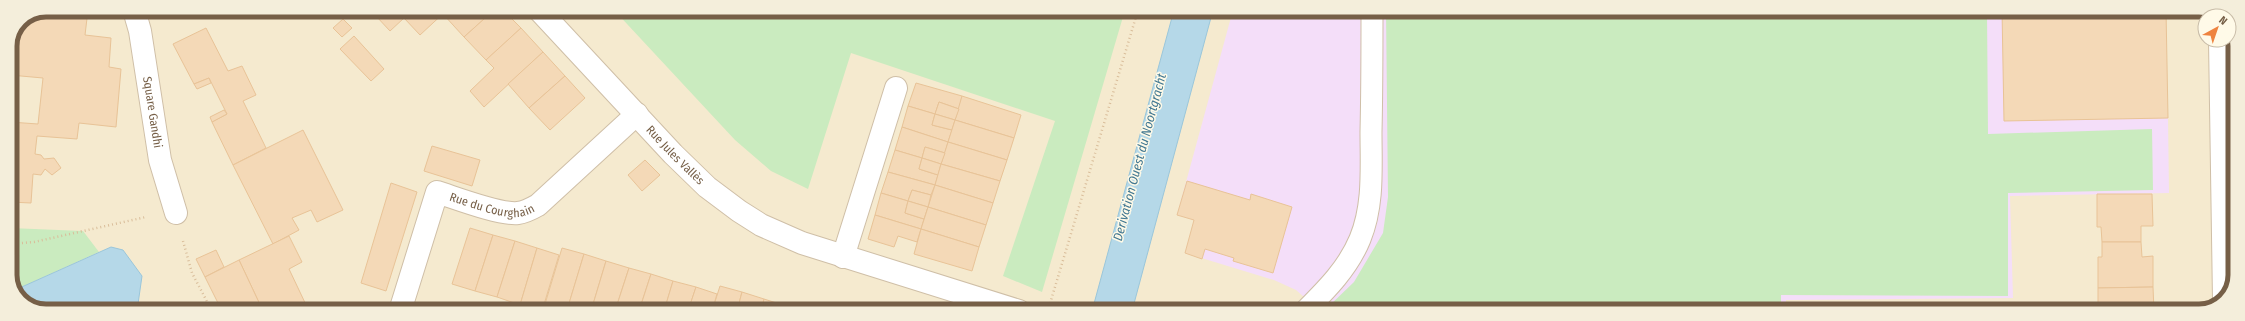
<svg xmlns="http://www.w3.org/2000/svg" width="2245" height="321" font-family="'Fira Sans Condensed',sans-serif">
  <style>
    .residential { fill: #f5eacf }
    .education { fill: #f4def9 }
    .green { fill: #caebbf }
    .water { fill: #b5d8e8; stroke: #9ac6da }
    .building { fill: #f4d9b7; stroke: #e8c397 }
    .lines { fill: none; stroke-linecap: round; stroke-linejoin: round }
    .service-casing { stroke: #cfbfa7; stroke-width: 23 }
    .minor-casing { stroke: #cfbfa7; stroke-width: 24 }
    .tertiary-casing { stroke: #cfbfa7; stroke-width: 24 }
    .path { stroke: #d9bd9a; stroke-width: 2.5; stroke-dasharray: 1 3; stroke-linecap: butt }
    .service { stroke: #fff; stroke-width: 21 }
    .minor { stroke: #fff; stroke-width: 22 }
    .tertiary { stroke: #fff; stroke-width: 22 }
    .labels { text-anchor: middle; stroke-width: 3; stroke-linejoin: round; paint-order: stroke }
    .street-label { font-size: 12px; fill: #765f47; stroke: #fffae8 }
    .water-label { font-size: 13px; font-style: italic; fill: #427892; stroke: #fffae8 }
    .rim { fill: none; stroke: #765f47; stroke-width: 5 }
  </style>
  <rect width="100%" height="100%" fill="#fdf7e1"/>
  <!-- residential -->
  <path class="residential" d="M46,10H2204L2215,16H2205V40H2229V29L2235,41V280L2223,302L2199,311H41L20,300L10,280V46L21,20Z"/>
  <!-- education -->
  <path class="education" d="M1233,10H2002L2004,121L2168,118L2169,193L2010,196L2013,298L1786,300V311H1320L1296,290L1274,280L1185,253L1194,220L1177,215Z"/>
  <!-- green -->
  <g class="green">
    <path d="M614,10H1125L1042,292L1003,276L1055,121L851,53L808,189L771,171L735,140Z"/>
    <path d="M1386,10H1987L1988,134L2152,129L2153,190L2008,193V296L1781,295V311H1331L1328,307L1354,282L1383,233L1388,197Z"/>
    <path d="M10,228L83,231L99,252L15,290L10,280Z"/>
  </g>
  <!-- water -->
  <g class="water">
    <path d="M1174,10H1213L1132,311H1092Z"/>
    <path d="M111,247L123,250L142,276L137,311H41L20,300L15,290Z"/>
  </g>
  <!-- building -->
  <g class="building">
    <path d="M46,10H88L85,35L111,38L109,67L121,69L116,127L79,123L77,139L37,136L35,154L41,155L44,159L54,158L61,168L52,175L45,169L41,175L33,174L31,203L10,202V122L38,124L43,78L10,75V46L21,20Z"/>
    <path d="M383,10H447L420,35L404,18L390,31L376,16Z"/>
    <path d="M447,10H494L464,37L443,14Z"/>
    <path d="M494,10H503L521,28L486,60L464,37Z"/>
    <path d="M2002,10H2166L2168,118L2004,121Z"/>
    <path d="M343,19L352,28L342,37L333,28Z"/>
    <path d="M206,28L228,71L242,66L256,95L243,101L266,148L233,165L212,122L227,114L209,78L194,84L173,44Z"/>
    <path d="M521,28L543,52L484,107L470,91L494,68L486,60Z"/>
    <path d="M354,36L384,69L371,81L340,49Z"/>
    <path d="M543,52L565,76L529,108L508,84Z"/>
    <path d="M565,76L585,98L550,130L529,108Z"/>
    <path d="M209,78L211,83L197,89L194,84Z"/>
    <path d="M916,83L962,96L959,109L939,102L935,114L908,106Z"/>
    <path d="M962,96L1021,115L1014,138L955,120Z"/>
    <path d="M939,102L959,109L955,120L935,114Z"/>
    <path d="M908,106L935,114L932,125L952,130L948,142L902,127Z"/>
    <path d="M224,110L227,114L212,122L210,117Z"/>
    <path d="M935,114L955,120L952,130L932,125Z"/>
    <path d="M955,120L1014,138L1007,160L948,142Z"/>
    <path d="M902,127L948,142L945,153L925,147L922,158L895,150Z"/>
    <path d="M303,130L343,210L317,222L311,210L292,218L299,230L273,244L233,165Z"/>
    <path d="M948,142L1007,160L1000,181L941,164Z"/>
    <path d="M432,146L480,160L472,186L424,171Z"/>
    <path d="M925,147L945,153L941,164L922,158Z"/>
    <path d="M895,150L922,158L919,169L938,175L935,185L888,172Z"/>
    <path d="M922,158L941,164L938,175L919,169Z"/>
    <path d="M645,160L660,175L642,191L628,175Z"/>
    <path d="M941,164L1000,181L993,203L935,185Z"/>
    <path d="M888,172L935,185L931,195L912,190L908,201L881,193Z"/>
    <path d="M1187,181L1250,200L1251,194L1292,207L1273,273L1233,261L1234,258L1205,249L1202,259L1185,253L1194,220L1177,215Z"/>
    <path d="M391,183L417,192L386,291L361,283Z"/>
    <path d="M935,185L993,203L986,225L928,207Z"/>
    <path d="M912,190L931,195L928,207L908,201Z"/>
    <path d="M881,193L908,201L905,213L924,219L921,229L875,215Z"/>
    <path d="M2097,194H2152L2153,226H2141V242H2102L2101,227H2097Z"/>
    <path d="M908,201L928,207L924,219L905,213Z"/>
    <path d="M928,207L986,225L979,247L921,229Z"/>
    <path d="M875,215L921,229L917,242L898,236L894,247L868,239Z"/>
    <path d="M470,228L493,235L475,291L452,284Z"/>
    <path d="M921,229L979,247L972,271L914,254Z"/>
    <path d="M493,235L515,241L497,297L475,291Z"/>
    <path d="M289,236L302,262L289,269L308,309L304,311H263L239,260Z"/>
    <path d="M515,241L537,248L520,305L497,297Z"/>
    <path d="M2102,242H2141L2142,257L2153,256V287L2098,288V257H2102Z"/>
    <path d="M537,248L559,255L542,311L520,305Z"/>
    <path d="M562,248L584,254L567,310L545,304Z"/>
    <path d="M216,250L224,267L205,277L196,259Z"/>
    <path d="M584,254L606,261L591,311H569L567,310Z"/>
    <path d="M239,260L263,311H222L205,277Z"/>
    <path d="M606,261L629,268L615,311H591Z"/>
    <path d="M629,268L651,274L639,311H615Z"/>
    <path d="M651,274L673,281L664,311H639Z"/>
    <path d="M673,281L696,287L688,311H664Z"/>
    <path d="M720,286L742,292L737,311H712Z"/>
    <path d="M696,287L717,294L712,311H688Z"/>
    <path d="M2153,287L2154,311H2098V288Z"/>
    <path d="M742,292L764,299L761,311H737Z"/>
    <path d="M764,299L786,306L784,311H761Z"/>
    <path d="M786,306L804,311H784Z"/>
  </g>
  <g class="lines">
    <defs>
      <path id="service" d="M1305,311C1327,289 1348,268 1360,239C1374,205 1371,168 1371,132C1372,91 1372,51 1372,10"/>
      <g id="minor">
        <path id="s1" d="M134,10L140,31L160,160L176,213"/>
        <path id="s2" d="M539,10L673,154L707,187L739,211L761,225L802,243L1019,311"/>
        <path d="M843,257L896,88"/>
        <path id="s3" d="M400,311L437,192C456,198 500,215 518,213C526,212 531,209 538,205L637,114"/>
      </g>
      <path id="tertiary" d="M2220,40L2224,300"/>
    </defs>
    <!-- service casing -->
    <use href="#service" class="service-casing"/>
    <!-- minor casing -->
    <use href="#minor" class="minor-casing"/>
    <!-- tertiary casing -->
    <use href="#tertiary" class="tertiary-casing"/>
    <!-- path -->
    <g class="path">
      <path d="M183,241L192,273L212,311"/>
      <path d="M10,244L34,242L146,217"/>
      <path d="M1049,307L1138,10"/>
    </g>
    <!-- service -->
    <use href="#service" class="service"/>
    <!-- minor -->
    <use href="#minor" class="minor"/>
    <!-- tertiary -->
    <use href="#tertiary" class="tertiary"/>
  </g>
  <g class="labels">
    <!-- street labels -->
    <g class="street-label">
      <text dy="4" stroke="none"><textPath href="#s1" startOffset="104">Square Gandhi</textPath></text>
      <text dy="4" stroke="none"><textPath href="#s2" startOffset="199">Rue Jules Vallès</textPath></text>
      <text dy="4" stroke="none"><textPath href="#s3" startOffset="182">Rue du Courghain</textPath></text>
    </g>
    <!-- water labels -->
    <g class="water-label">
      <text transform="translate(1139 157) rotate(-75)" y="5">Derivation Ouest du Noortgracht</text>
    </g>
  </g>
  <!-- crop -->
  <path d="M0 0H2245V321H0ZM46 17H2199A29 29 0 0 1 2228 46V275A29 29 0 0 1 2199 304H46A29 29 0 0 1 17 275V46A29 29 0 0 1 46 17Z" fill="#f4eedb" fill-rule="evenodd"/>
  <path class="rim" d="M46 17H2199A29 29 0 0 1 2228 46V275A29 29 0 0 1 2199 304H46A29 29 0 0 1 17 275V46A29 29 0 0 1 46 17Z"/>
  <!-- north arrow -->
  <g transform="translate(2217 28) rotate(40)"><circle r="19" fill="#fffae8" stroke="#c8bca8"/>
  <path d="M0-3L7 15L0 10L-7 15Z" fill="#ee833f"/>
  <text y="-6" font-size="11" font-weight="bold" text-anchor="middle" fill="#765f47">N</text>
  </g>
</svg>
